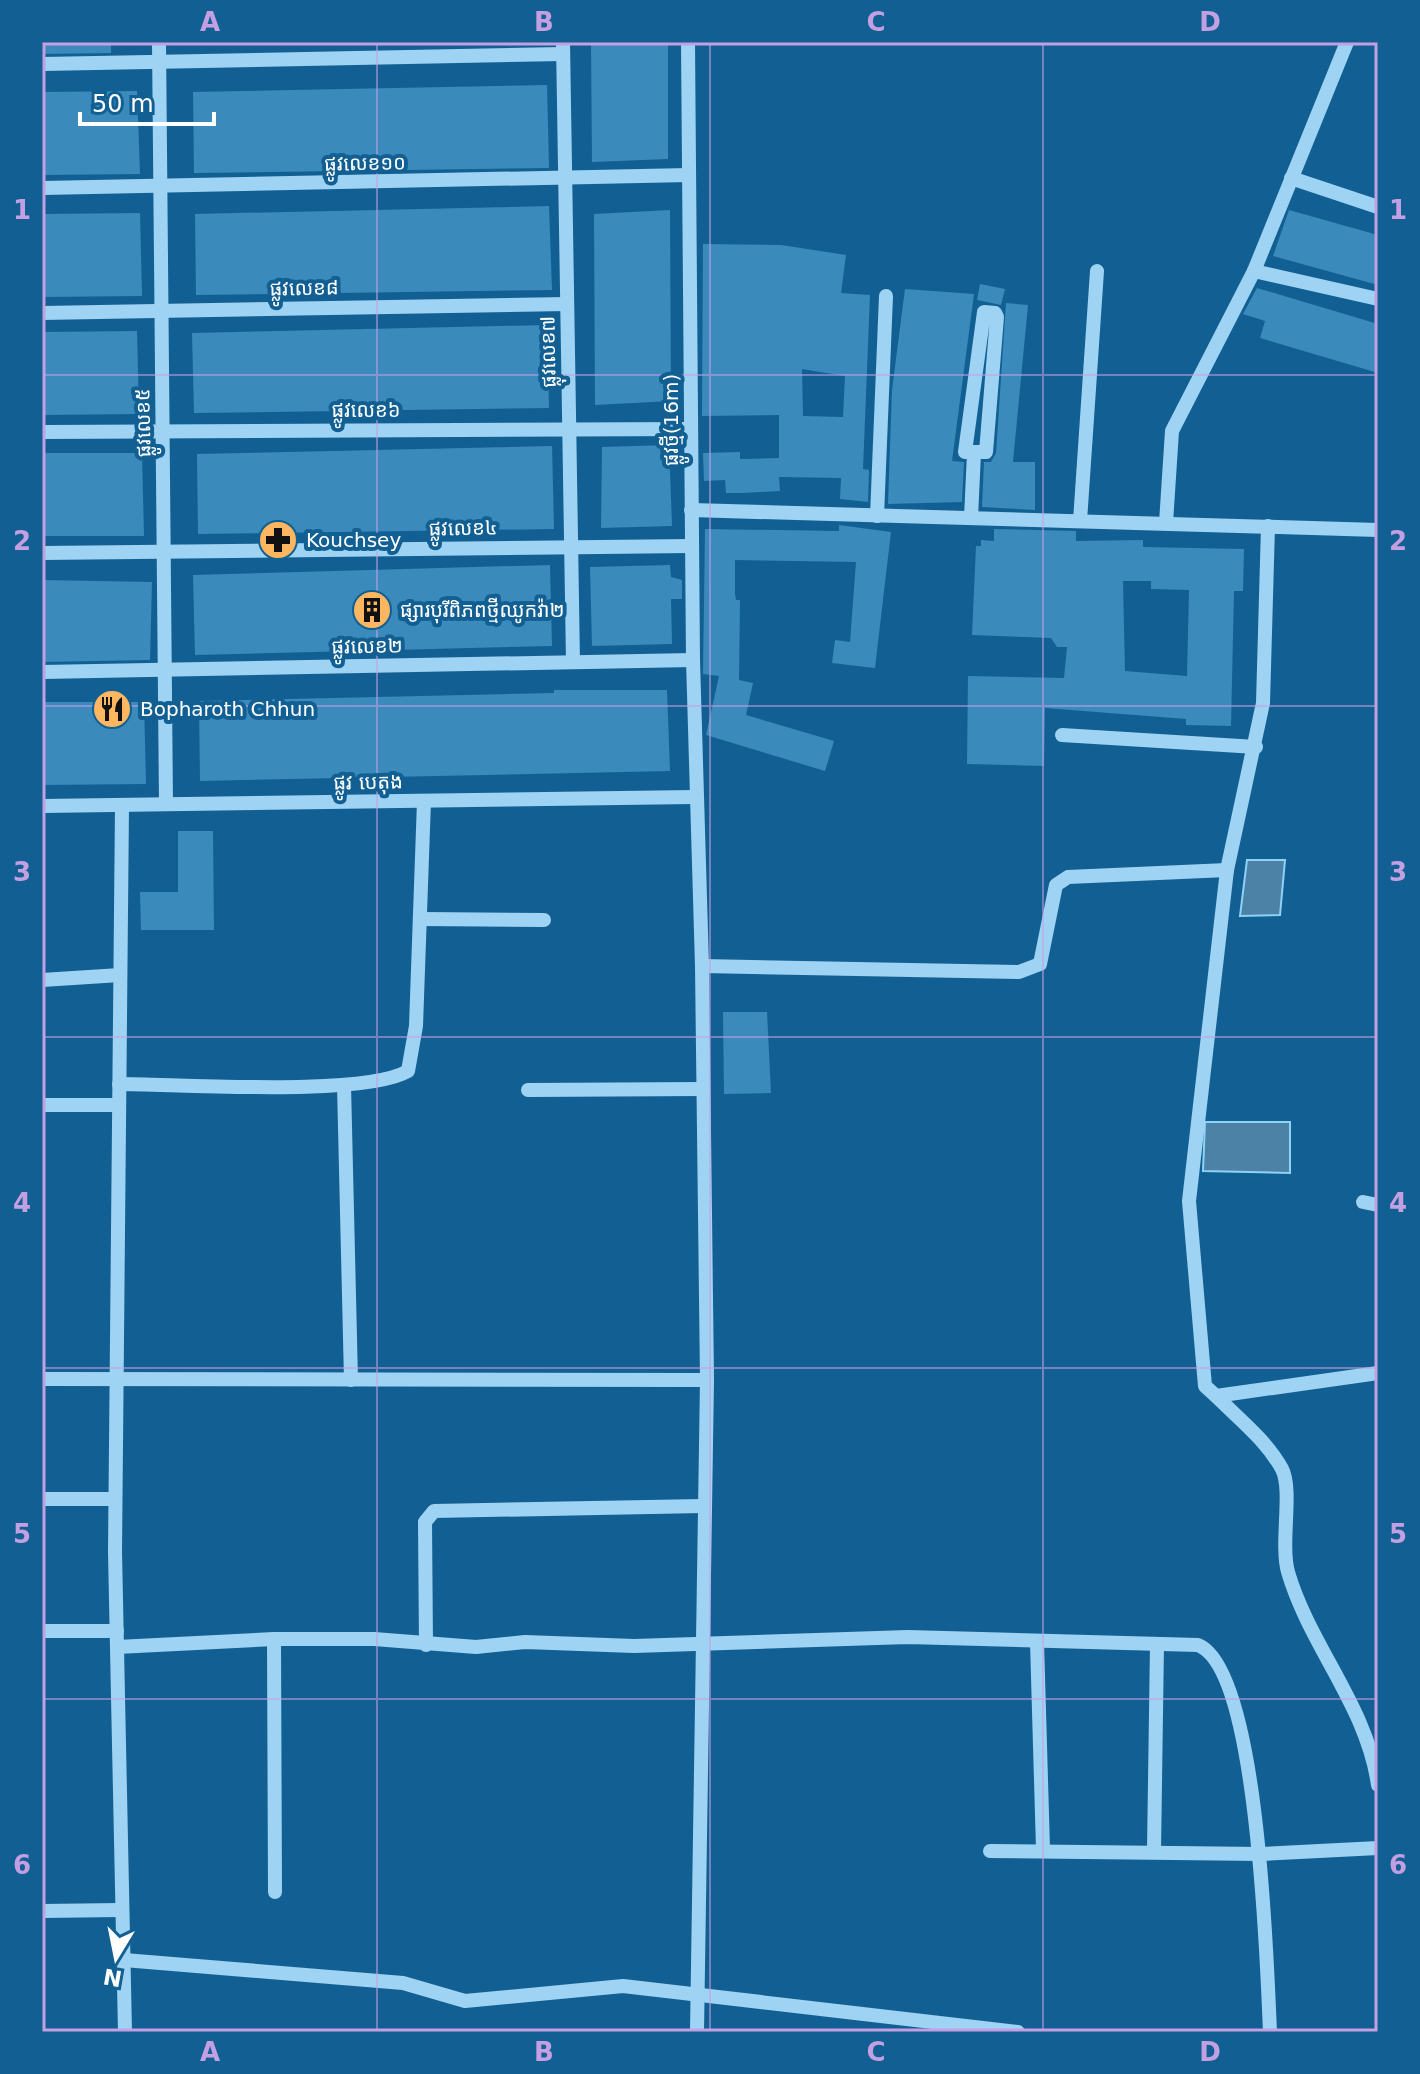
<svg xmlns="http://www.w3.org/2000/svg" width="1420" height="2074" font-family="'DejaVu Sans','Noto Sans Khmer',sans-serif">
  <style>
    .water { fill: #4b82a6; stroke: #90d1f6; stroke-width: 2 }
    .building { fill: #3a8abb; fill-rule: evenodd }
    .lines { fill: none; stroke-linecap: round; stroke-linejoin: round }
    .minor { stroke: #9fd3f3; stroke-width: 14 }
    .grid { fill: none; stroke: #c4a0e2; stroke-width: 2; stroke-opacity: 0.55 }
    .labels { text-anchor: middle; stroke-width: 8; stroke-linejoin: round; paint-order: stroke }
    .street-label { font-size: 20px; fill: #fff; stroke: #126093 }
    .poi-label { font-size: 20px; fill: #fff; stroke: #126093; text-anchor: start }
    .neatline { fill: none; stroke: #c4a0e2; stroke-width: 3 }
    .grid-label { font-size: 26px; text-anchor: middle; font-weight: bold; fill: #c4a0e2 }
  </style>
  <rect width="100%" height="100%" fill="#126093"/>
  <!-- water -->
  <g class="water">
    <path d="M1247,860H1285L1280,915L1240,916Z"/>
    <path d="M1205,1122H1290V1173L1203,1171Z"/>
  </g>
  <!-- building -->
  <g class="building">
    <path d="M42,42H111V53L42,54Z"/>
    <path d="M591,42H668V159L592,162Z"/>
    <path d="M547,85L549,168L194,173L193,92Z"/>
    <path d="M137,91L140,174L42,175V92Z"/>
    <path d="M549,206L552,290L196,295L195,214Z"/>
    <path d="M670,210L671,401L595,405L594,214Z"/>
    <path d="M1289,210L1378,235V285L1273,256Z"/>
    <path d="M140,213L142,296L42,297V214Z"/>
    <path d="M703,244L781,245L846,255L841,293L870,295L863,469L869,470L868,502L840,499L841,478L779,477L780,491L743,493H726L725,480L704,481L703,453L740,452V459L779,458V415L702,416ZM802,369L845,376L843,417L803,416Z"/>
    <path d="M980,284L1005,289L1001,305L977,300Z"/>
    <path d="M1257,288L1378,324V373L1260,338L1265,321L1243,314Z"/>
    <path d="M905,289L974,294L952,461L964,462L962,502L888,504L892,390Z"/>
    <path d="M1006,303L1028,305L1013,462H1035V510L982,507L984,462H991L996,453Z"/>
    <path d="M547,325L549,408L194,413L192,333Z"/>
    <path d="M137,331L139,414L42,415V332Z"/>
    <path d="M669,445L672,526L601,528L602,447Z"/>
    <path d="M552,446L554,529L198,534L197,454Z"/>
    <path d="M42,453H142L144,536H42Z"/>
    <path d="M839,525L891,532L875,668L832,663L835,640L850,642L856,562L735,560V594L736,600H740L739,680L753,683L746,715L834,741L825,771L706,735L719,676L703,674L705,529L839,531Z"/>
    <path d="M994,529L1076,531V541L1143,540V547L1244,549L1243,591H1234L1231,726L1186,725V719L1045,708L1044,766L967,764L968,676L1064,678L1067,647H1057L1051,638L972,635L976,546H981V540L994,541ZM1123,581H1151V589L1189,590L1187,676L1125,671Z"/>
    <path d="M550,565L552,646L195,655L193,575Z"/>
    <path d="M670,565L671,577L682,580V599H671L672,644L592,646L590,567Z"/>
    <path d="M42,580L152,582L150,660L42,662Z"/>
    <path d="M554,690H667L670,771L200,781L199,701L554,693Z"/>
    <path d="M42,702H144L146,784L42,785Z"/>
    <path d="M178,831H213L214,930H141L140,892H178Z"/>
    <path d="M723,1012H767L771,1093L724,1094Z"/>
  </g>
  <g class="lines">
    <!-- minor -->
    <g class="minor">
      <path d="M159,42L166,804"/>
      <path d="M563,42L573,662"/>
      <path d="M688,42L693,660L702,966L707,1380L697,2032"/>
      <path d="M42,64L563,54"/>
      <path d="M1291,178L1378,207"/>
      <path d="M42,188L689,175"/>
      <path d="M1254,271L1347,42"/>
      <path d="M984,312L995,313L997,317L986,452H965Z"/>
      <path d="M42,313L567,304"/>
      <path d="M42,432L691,429"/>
      <path d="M691,510L1378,530"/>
      <path d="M877,516L886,296"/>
      <path d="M971,518L974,453"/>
      <path d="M1080,521L1097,271"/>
      <path d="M1166,523L1172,431L1254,271L1378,299"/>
      <path d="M1268,526L1263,703L1227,870L1189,1201L1205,1386L1216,1396L1378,1373"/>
      <path d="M42,553L692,546"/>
      <path d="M42,672L693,660"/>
      <path d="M1062,735L1256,747"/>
      <path d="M122,805L115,1552L125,2032"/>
      <path d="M42,806L695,797"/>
      <path d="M422,919L544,920"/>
      <path d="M702,966L1019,972L1040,964L1056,885L1068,877L1227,870"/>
      <path d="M42,980L120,975"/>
      <path d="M119,1084C179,1084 364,1097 408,1071L416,1026L424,801"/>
      <path d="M344,1085L351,1380"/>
      <path d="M528,1090L702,1089"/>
      <path d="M42,1105H119"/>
      <path d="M1363,1202L1378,1205"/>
      <path d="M42,1379L707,1380"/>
      <path d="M1216,1396C1239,1419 1266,1440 1282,1469C1293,1490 1280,1543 1288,1572C1310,1647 1367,1706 1378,1785"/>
      <path d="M42,1499H115"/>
      <path d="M42,1631H117"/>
      <path d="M274,1639L275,1892"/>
      <path d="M1037,1642L1043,1849"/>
      <path d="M426,1645L425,1522L434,1511L703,1506"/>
      <path d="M117,1647L274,1639H374L476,1647L525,1642L634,1646L908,1637L1198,1645C1259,1669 1267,1968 1270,2032"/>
      <path d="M990,1851L1262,1854L1378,1848"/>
      <path d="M1154,1851L1157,1644"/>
      <path d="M42,1911L121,1910"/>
      <path d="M124,1960L403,1983L465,2001L623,1986L1018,2032"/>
    </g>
  </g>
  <!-- grid -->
  <path class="grid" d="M377,42V2032M710,42V2032M1043,42V2032M42,375H1378M42,706H1378M42,1037H1378M42,1368H1378M42,1699H1378"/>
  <!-- icons -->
  <defs>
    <symbol id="pharmacy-disc" viewBox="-11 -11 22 22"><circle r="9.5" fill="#ffb660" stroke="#126093"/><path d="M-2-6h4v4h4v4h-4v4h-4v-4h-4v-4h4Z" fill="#111"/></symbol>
    <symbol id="building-disc" viewBox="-11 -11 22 22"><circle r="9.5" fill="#ffb660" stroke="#126093"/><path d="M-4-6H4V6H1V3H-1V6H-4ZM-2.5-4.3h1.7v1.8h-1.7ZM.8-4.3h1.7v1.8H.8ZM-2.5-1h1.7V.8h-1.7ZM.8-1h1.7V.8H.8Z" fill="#111"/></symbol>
    <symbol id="restaurant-disc" viewBox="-11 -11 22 22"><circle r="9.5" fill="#ffb660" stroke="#126093"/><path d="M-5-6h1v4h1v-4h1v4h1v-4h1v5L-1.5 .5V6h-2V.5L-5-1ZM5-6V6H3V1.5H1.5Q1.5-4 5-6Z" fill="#111"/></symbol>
  </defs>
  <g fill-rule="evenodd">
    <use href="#pharmacy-disc" x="256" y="518" width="44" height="44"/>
    <use href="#building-disc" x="350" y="588" width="44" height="44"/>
    <use href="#restaurant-disc" x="90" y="687" width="44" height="44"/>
  </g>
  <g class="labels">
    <!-- street labels -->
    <g class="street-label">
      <text transform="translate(365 163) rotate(-1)" y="7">ផ្លូវលេខ១០</text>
      <text transform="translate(304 288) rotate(-1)" y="7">ផ្លូវលេខ៨</text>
      <text transform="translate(548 352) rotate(-91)" y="7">ផ្លុវលេខ៧</text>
      <text x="366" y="417">ផ្លូវលេខ៦</text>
      <text transform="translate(671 420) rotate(-90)" y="7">ផ្លូវថ្មី(16m)</text>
      <text transform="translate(143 423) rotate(-91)" y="7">ផ្លូវលេខ៥</text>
      <text transform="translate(463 528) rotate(-1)" y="7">ផ្លូវលេខ៤</text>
      <text transform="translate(367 646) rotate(-1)" y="7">ផ្លូវលេខ២</text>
      <text transform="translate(368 782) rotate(-1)" y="7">ផ្លូវ បេតុង</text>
    </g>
    <!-- poi labels -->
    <g class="poi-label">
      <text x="306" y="547">Kouchsey</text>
      <text x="400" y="617">ផ្សារបុរីពិភពថ្មីឈូកវ៉ា២</text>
      <text x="140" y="716">Bopharoth Chhun</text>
    </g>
  </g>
  <!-- border -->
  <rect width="1420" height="2074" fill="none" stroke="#126093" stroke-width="88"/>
  <!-- north arrow -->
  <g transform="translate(116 1958) rotate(190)" stroke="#126093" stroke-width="6" paint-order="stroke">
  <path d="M0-6L14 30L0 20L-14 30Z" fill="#ffffff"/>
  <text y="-12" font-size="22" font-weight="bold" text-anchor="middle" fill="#ffffff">N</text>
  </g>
  <!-- scale -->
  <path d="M80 112v12h134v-12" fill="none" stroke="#ffffff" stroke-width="4"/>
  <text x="92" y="112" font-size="24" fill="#ffffff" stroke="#126093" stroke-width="6" paint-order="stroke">50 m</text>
  <rect x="44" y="44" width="1332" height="1986" class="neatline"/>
  <g class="grid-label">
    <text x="210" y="31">A</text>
    <text x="544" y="31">B</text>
    <text x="876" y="31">C</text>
    <text x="1210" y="31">D</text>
    <text x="22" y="219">1</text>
    <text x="1398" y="219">1</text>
    <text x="22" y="550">2</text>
    <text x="1398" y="550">2</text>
    <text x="22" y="881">3</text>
    <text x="1398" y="881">3</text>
    <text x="22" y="1212">4</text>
    <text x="1398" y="1212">4</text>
    <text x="22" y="1543">5</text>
    <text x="1398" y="1543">5</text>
    <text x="22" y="1874">6</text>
    <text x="1398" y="1874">6</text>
    <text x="210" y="2061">A</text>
    <text x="544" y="2061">B</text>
    <text x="876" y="2061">C</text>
    <text x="1210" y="2061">D</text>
  </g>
</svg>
